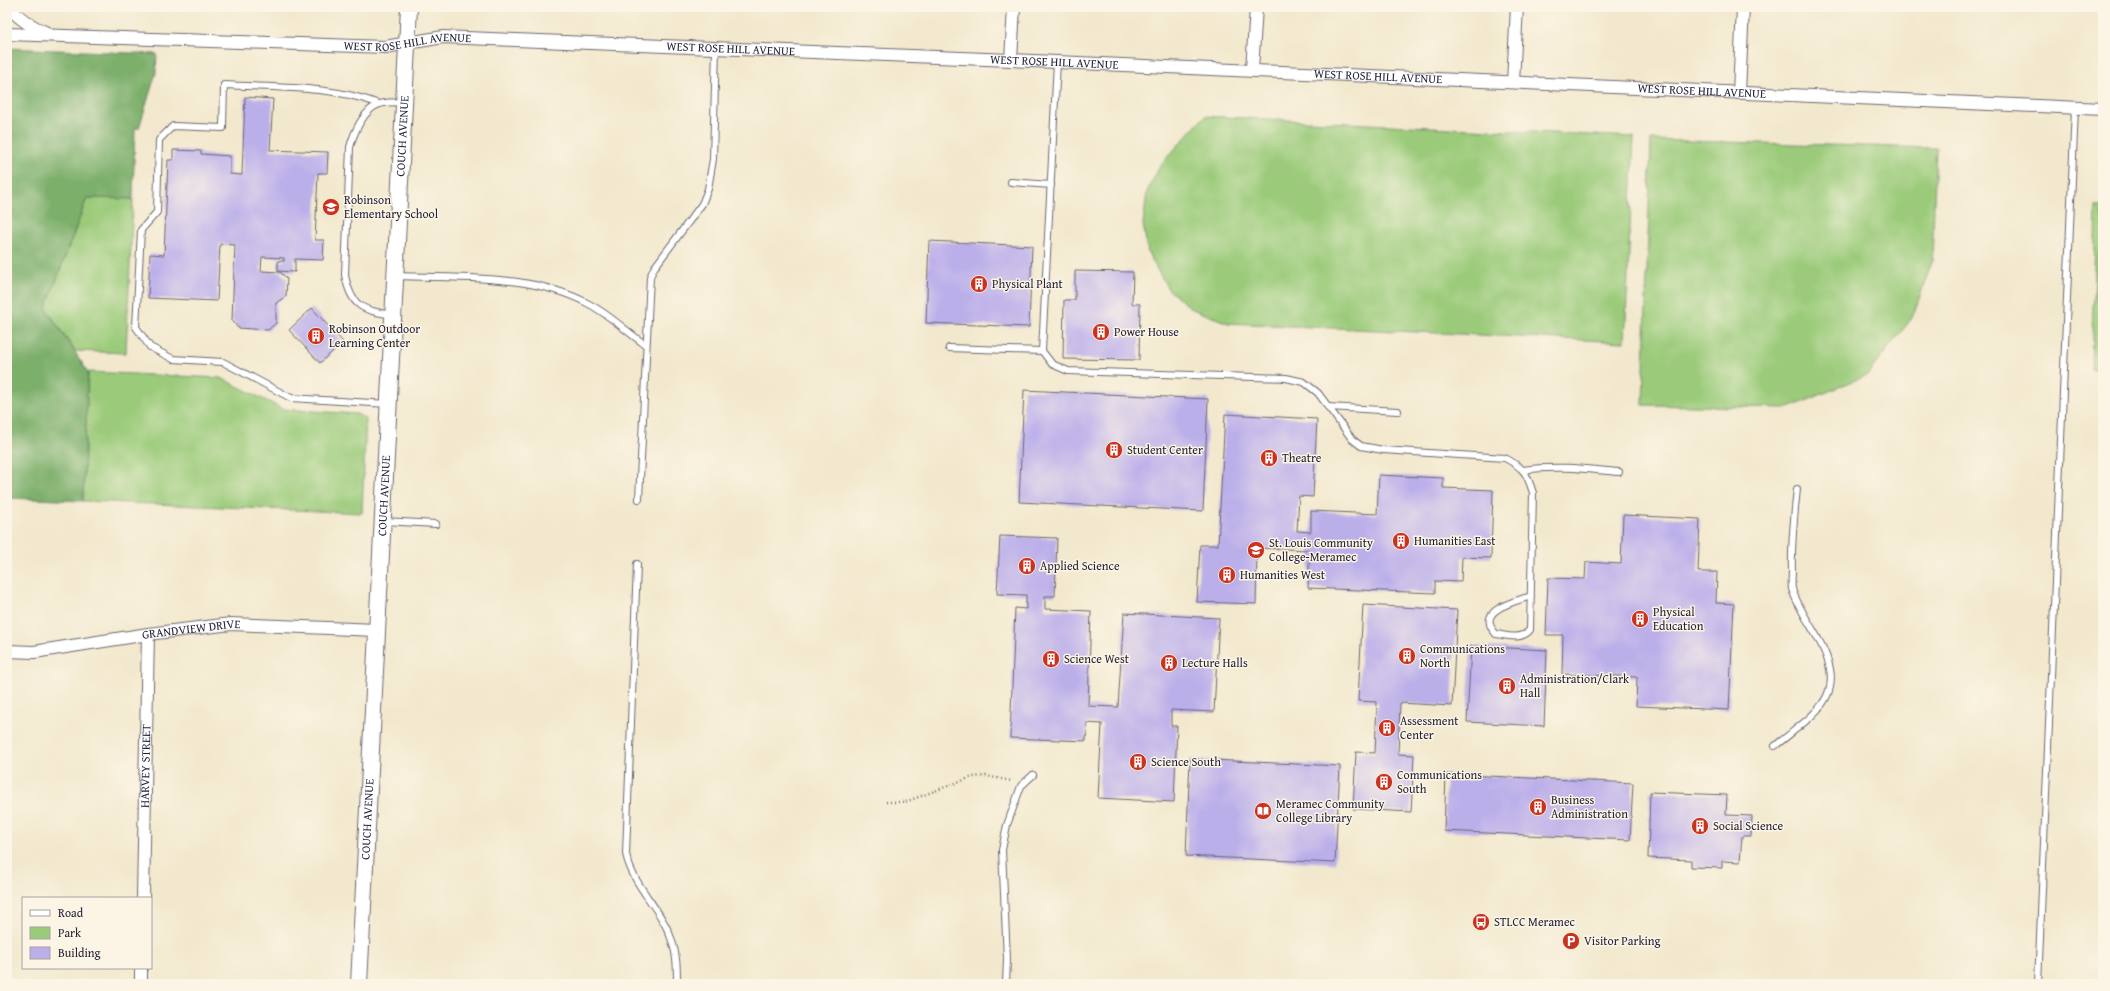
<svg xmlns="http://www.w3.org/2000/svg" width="2110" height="991" font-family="'Gentium Book Plus',serif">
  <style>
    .green { fill: #9bcb7a; stroke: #5e765a }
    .forest { fill: #7caf6a; stroke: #4f6852 }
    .building { fill: #bbafea }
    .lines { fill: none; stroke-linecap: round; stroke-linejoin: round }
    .service-casing { stroke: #6b676e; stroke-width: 8 }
    .minor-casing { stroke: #6b676e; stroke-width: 14 }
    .tertiary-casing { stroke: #6b676e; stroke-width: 18 }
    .path { stroke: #6b676e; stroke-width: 2.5; stroke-dasharray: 1 3; stroke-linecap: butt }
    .service { stroke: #fff; stroke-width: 6 }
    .minor { stroke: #fff; stroke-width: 12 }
    .tertiary { stroke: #fff; stroke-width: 16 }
    .labels { text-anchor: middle; stroke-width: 3; stroke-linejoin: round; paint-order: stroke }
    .street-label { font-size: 12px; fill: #22223b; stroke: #fcf5e5 }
    .poi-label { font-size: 12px; fill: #22223b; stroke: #fcf5e5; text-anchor: start }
  </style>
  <rect width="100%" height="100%" fill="#fcf5e5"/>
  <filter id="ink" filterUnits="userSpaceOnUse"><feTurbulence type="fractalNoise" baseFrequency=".025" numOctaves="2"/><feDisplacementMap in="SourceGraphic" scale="8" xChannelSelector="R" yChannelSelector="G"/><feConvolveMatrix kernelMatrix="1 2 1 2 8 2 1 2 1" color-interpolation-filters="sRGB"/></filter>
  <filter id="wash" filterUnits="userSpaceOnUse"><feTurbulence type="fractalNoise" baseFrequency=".012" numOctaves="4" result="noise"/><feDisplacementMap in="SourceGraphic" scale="16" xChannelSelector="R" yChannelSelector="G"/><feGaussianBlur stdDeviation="0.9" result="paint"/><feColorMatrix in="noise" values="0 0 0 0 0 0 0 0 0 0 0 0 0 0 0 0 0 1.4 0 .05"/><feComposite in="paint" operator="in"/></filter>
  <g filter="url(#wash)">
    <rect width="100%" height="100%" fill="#f2e8cd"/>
    <!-- green -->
    <g class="green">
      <path d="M1205,116L1634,137L1625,342L1228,323L1192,309L1168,289L1148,253L1143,224L1147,192L1161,164Z"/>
      <path d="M1651,140L1936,148L1932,262L1912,318L1867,375L1789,408L1643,405Z"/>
      <path d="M87,198L133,199L126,353L75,351L46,308Z"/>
      <path d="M2096,207H2103V369H2091Z"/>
      <path d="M88,372L221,378L283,409L357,414L366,419L362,513L83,501Z"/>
    </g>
    <!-- forest -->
    <path class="forest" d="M7,48L157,54L156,73L139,128H135L133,199L87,198L46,308L88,372L83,501L7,498Z"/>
    <g id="blocks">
      <!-- building -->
      <g class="building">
        <path d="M245,97L273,99L270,150L328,152L327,173H318L315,240H324L323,260L295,259V272L278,271V261H284V258L262,257L261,271L280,272L287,279L286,296L276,303V323L268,330L238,328L232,320L235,245L220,244L217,301L148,298L150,254L164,255L168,160H173V150L201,151V154L230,156V174L242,175Z"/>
        <path d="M929,241L1032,246L1029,327L926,323Z"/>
        <path d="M1075,271L1133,272L1132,304H1140L1139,360L1063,359L1064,300H1075Z"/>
        <path d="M312,308L343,342L320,363L289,330Z"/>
        <path d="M1024,390L1208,399L1203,511L1019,502Z"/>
        <path d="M1225,414L1317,419L1313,497L1299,496L1297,531L1311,532V511L1377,514L1379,475L1443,478V488L1493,490L1491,558L1462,557L1461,582L1435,581V593L1308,588L1310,550L1257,548L1256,604L1197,602L1200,545H1218Z"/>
        <path d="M1623,515L1700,519L1698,572H1717L1716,603L1734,604L1729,710L1636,706L1637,677L1562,674L1563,635H1546L1548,578L1585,579L1586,562L1621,564Z"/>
        <path d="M1000,536L1057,538L1055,596H1045V609L1091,611L1088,706L1118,707L1124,613L1219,618L1214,712L1171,710V726H1177L1174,802L1098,798L1102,724L1087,723L1086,741L1010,738L1015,608L1026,609V595L997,594Z"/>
        <path d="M1363,605L1457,610L1452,706L1400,703L1398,754L1414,755L1411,812L1353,809L1356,752L1375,753L1377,702L1358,701Z"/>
        <path d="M1471,646L1547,650L1544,726L1467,722Z"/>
        <path d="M1190,759L1340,766L1335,863L1186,856Z"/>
        <path d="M1446,774L1633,783L1630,840L1444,831Z"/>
        <path d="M1650,792L1727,795L1726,815L1752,816L1751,836H1742L1740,862L1722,861V868L1691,867V860L1648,858Z"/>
      </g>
    </g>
  </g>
  <g filter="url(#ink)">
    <use href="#blocks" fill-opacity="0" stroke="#6b676e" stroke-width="1"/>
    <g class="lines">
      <defs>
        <g id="service">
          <path d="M379,104C331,85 275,88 224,85L223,128L173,126L159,140L157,212L141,230L136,327L150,347L173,359L223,362L291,398L388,404"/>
          <path d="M1011,182L1051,185"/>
          <path d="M397,276C461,279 531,273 589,304C610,315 627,332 646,345"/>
          <path d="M392,315C362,310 351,307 345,275L350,147C354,132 364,109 380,104C387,102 396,102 403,102"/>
          <path d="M949,348L1042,351L1052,364L1068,371L1286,378L1304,382L1318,393L1352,439L1361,446L1383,450L1505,458C1524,468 1527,473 1533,493L1530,630C1521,640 1509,636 1496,634C1474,610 1514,602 1531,596"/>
          <path d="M1042,351L1057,62"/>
          <path d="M1328,407L1398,411"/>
          <path d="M1523,470C1555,465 1586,469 1619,472"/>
          <path d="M639,499L650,277L654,268L702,204L708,189L713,159L716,48"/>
          <path d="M384,521L436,524"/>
          <path d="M637,564L626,854C633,887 662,909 672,941C677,955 677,969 677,984"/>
          <path d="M1775,746C1819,710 1851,695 1816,635C1808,621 1797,605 1792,589C1791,584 1792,577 1792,571C1791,543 1794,516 1797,489"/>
          <path d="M1006,984L1007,959L1002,850L1007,825L1021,786L1033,775"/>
          <path d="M2038,984L2075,108"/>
        </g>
        <g id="minor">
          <path d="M9,7C20,20 32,27 47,33"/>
          <path id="s1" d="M7,34L385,47L443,37L1057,62L2103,109"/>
          <path d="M1011,60L1014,7"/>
          <path d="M1252,70L1256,7"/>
          <path d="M1513,82L1517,7"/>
          <path d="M1739,93L1743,7"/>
          <path id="s2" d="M7,651L34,652L148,634L231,624L377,630"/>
          <path id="s3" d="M143,898L148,634"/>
          <path d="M141,984V968"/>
        </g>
        <g id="tertiary">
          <path id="s4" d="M359,984L409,7"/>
        </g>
      </defs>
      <!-- service casing -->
      <use href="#service" class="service-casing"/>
      <!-- minor casing -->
      <use href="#minor" class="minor-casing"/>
      <!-- tertiary casing -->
      <use href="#tertiary" class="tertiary-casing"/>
      <!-- path -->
      <path class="path" d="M886,802H905L972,777L986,776L1012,781"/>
      <!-- service -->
      <use href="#service" class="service"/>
      <!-- minor -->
      <use href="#minor" class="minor"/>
      <!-- tertiary -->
      <use href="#tertiary" class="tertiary"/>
    </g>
  </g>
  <!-- icons -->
  <defs>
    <symbol id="school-disc" viewBox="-11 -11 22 22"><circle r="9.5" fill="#c8321e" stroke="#fcf5e5"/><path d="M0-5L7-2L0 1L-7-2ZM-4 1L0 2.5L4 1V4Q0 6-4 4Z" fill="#fff"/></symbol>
    <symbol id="building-disc" viewBox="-11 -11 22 22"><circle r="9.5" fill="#c8321e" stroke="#fcf5e5"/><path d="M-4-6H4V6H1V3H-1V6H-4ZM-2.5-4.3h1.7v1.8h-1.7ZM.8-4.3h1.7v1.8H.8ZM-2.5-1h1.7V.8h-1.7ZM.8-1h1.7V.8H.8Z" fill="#fff"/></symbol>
    <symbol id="university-disc" viewBox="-11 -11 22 22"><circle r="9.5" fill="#c8321e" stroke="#fcf5e5"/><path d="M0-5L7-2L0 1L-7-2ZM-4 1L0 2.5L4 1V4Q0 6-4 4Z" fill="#fff"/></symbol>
    <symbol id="library-disc" viewBox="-11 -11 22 22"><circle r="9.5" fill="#c8321e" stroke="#fcf5e5"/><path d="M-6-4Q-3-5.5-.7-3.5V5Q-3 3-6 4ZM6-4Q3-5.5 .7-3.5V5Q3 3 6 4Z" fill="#fff"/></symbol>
    <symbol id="bus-disc" viewBox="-11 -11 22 22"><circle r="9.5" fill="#c8321e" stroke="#fcf5e5"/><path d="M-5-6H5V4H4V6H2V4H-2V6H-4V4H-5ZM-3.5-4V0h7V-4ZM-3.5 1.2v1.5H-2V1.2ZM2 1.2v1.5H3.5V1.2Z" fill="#fff"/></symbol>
    <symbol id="parking-disc" viewBox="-11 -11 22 22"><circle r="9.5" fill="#c8321e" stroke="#fcf5e5"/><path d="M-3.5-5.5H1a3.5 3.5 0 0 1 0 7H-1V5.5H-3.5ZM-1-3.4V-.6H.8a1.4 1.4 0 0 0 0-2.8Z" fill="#fff"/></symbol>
  </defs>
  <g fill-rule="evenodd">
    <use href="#school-disc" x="321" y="197" width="20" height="20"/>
    <use href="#building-disc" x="969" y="274" width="20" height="20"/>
    <use href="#building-disc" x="1091" y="322" width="20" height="20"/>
    <use href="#building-disc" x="306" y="326" width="20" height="20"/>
    <use href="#building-disc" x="1104" y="440" width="20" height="20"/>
    <use href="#building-disc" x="1259" y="448" width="20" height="20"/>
    <use href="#building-disc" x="1391" y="531" width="20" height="20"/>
    <use href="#university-disc" x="1246" y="540" width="20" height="20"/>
    <use href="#building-disc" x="1017" y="556" width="20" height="20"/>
    <use href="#building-disc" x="1217" y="565" width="20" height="20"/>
    <use href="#building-disc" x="1630" y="609" width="20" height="20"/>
    <use href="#building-disc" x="1397" y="646" width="20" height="20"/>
    <use href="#building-disc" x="1041" y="649" width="20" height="20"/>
    <use href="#building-disc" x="1159" y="653" width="20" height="20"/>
    <use href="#building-disc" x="1497" y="676" width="20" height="20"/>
    <use href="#building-disc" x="1377" y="718" width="20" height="20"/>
    <use href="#building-disc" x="1128" y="752" width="20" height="20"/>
    <use href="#building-disc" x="1374" y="772" width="20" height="20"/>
    <use href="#building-disc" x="1528" y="797" width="20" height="20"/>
    <use href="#library-disc" x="1253" y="801" width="20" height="20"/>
    <use href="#building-disc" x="1690" y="816" width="20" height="20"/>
    <use href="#bus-disc" x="1471" y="912" width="20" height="20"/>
    <use href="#parking-disc" x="1561" y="931" width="20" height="20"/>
  </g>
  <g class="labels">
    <!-- street labels -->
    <g class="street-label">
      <text dy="4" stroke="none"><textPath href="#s1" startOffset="401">WEST ROSE HILL AVENUE</textPath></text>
      <text dy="4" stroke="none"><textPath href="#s1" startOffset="725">WEST ROSE HILL AVENUE</textPath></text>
      <text dy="4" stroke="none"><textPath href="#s1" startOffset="1049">WEST ROSE HILL AVENUE</textPath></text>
      <text dy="4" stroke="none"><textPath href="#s1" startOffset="1373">WEST ROSE HILL AVENUE</textPath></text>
      <text dy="4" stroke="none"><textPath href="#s1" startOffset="1697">WEST ROSE HILL AVENUE</textPath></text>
      <text dy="4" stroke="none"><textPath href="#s4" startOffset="849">COUCH AVENUE</textPath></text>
      <text dy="4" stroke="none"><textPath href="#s4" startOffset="489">COUCH AVENUE</textPath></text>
      <text dy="4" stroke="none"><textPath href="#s2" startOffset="186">GRANDVIEW DRIVE</textPath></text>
      <text dy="4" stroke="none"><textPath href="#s3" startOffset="132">HARVEY STREET</textPath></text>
      <text dy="4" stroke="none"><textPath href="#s4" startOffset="165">COUCH AVENUE</textPath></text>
    </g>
    <!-- poi labels -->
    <g class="poi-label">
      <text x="344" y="204">Robinson<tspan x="344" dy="14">Elementary School</tspan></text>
      <text x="992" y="288">Physical Plant</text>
      <text x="329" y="333">Robinson Outdoor<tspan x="329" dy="14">Learning Center</tspan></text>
      <text x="1114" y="336">Power House</text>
      <text x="1127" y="454">Student Center</text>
      <text x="1282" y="462">Theatre</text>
      <text x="1414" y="545">Humanities East</text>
      <text x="1269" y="547">St. Louis Community<tspan x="1269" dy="14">College-Meramec</tspan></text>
      <text x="1040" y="570">Applied Science</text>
      <text x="1240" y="579">Humanities West</text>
      <text x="1653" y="616">Physical<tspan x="1653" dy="14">Education</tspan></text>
      <text x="1420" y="653">Communications<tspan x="1420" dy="14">North</tspan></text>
      <text x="1064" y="663">Science West</text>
      <text x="1182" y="667">Lecture Halls</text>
      <text x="1520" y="683">Administration/Clark<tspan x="1520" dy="14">Hall</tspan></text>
      <text x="1400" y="725">Assessment<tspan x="1400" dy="14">Center</tspan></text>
      <text x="1151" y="766">Science South</text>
      <text x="1397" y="779">Communications<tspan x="1397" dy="14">South</tspan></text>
      <text x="1551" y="804">Business<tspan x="1551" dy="14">Administration</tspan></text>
      <text x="1276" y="808">Meramec Community<tspan x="1276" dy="14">College Library</tspan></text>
      <text x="1713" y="830">Social Science</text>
      <text x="1494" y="926">STLCC Meramec</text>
      <text x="1584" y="945">Visitor Parking</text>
    </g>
  </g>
  <!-- margin -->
  <rect width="2110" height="991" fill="none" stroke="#fcf5e5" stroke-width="24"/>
  <!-- legend -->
  <rect x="22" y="897" width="130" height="72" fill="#fcf5e5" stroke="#a5a1a1"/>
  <rect x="30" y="910" width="20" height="6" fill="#ffffff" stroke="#a5a1a1"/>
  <text x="58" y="917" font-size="12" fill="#22223b">Road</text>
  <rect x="30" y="927" width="20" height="12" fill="#9bcb7a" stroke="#a5a1a1"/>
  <text x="58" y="937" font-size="12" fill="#22223b">Park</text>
  <rect x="30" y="947" width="20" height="12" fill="#bbafea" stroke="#a5a1a1"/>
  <text x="58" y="957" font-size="12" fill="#22223b">Building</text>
</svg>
